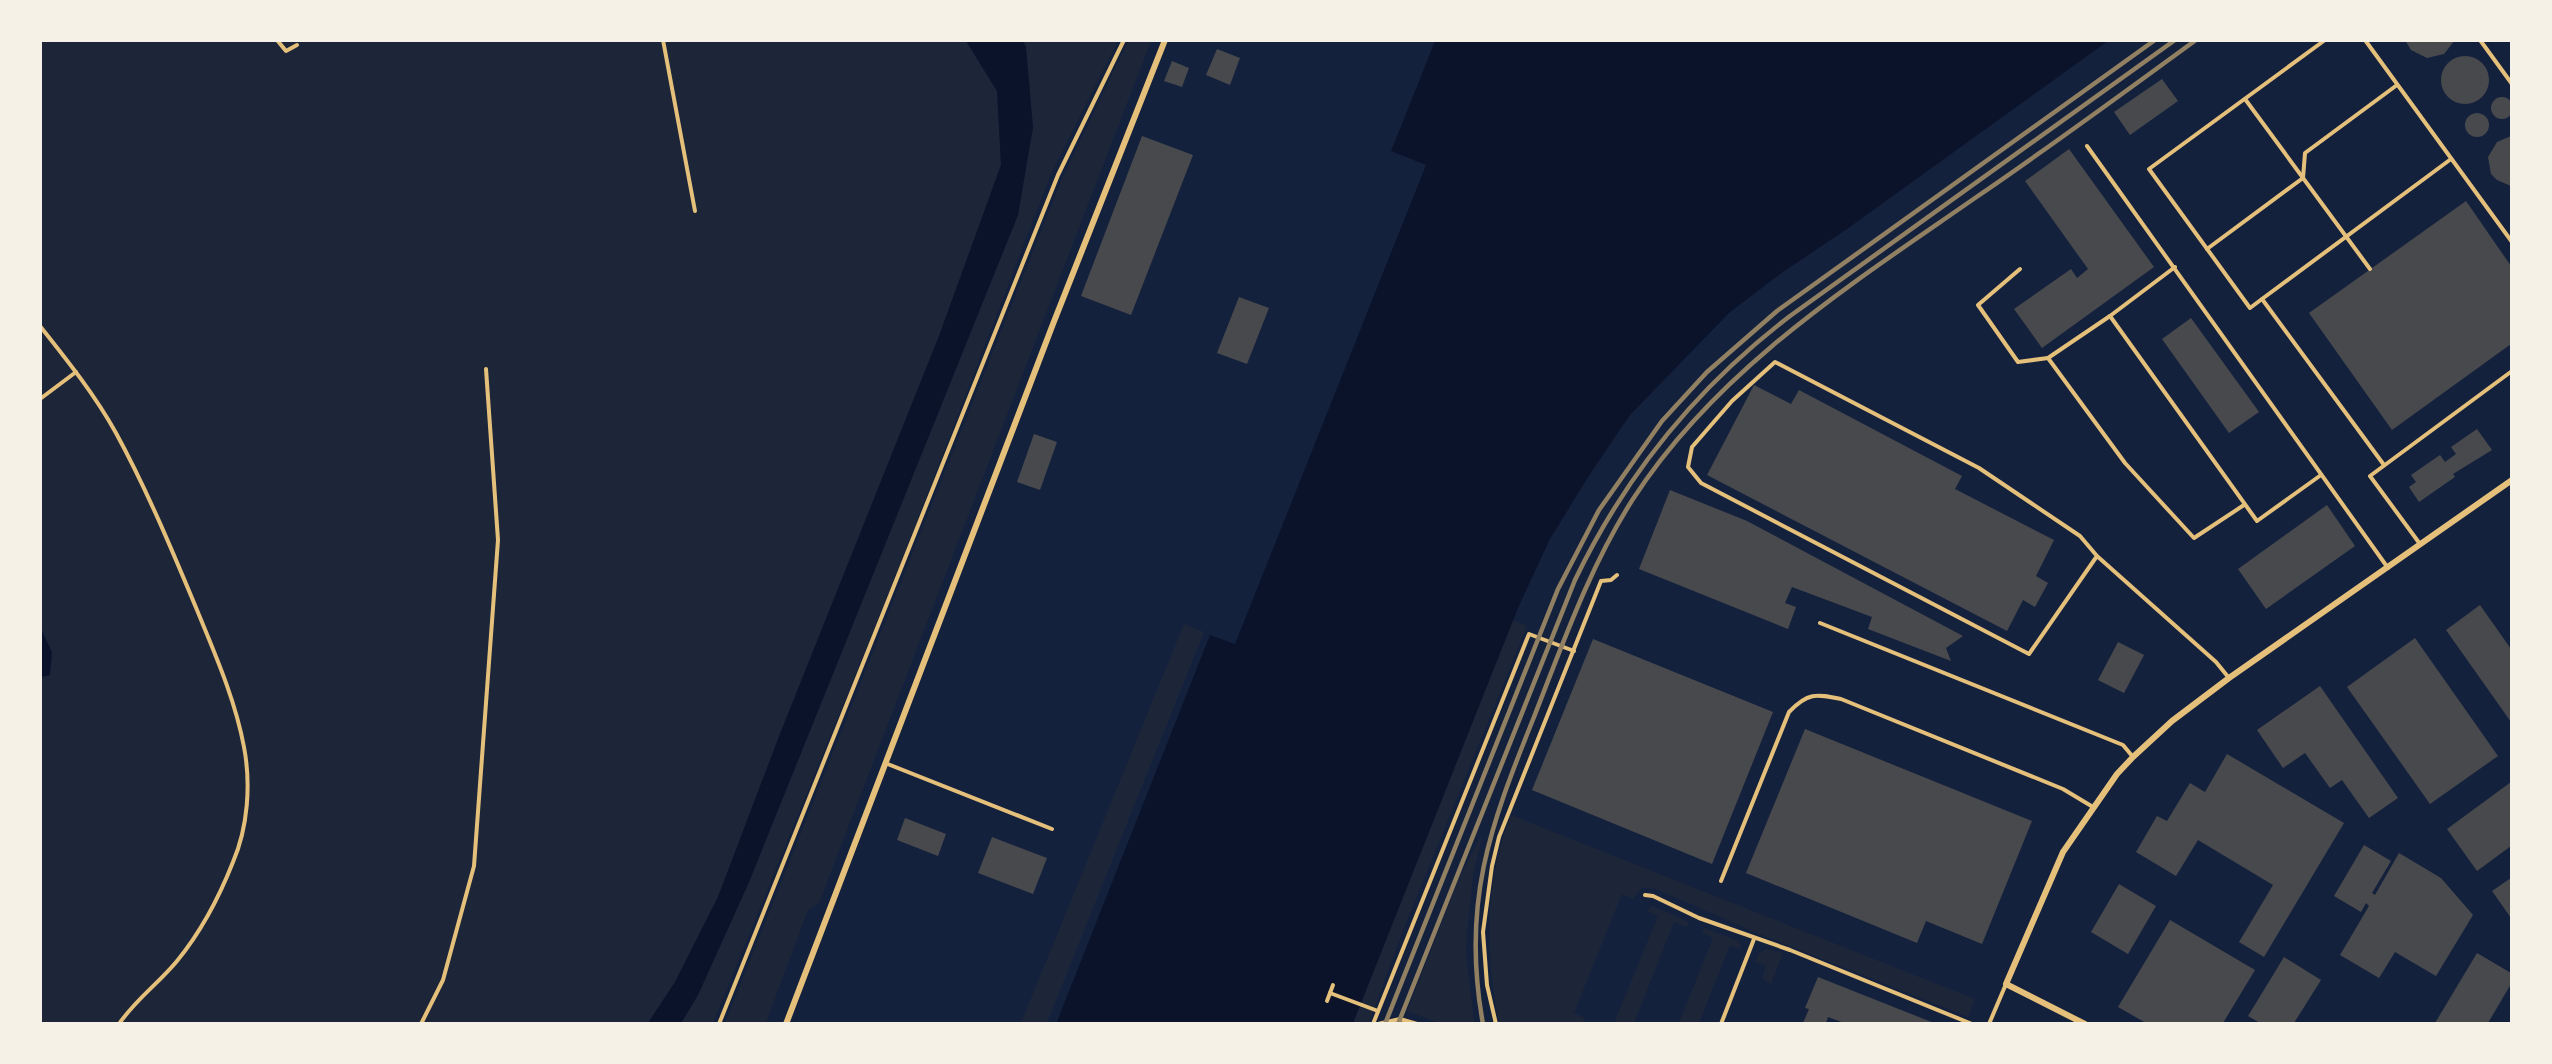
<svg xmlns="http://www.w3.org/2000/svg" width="2552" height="1064" font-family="Helvetica,sans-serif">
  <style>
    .green { fill: #1d2539 }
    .water { fill: #0b132b }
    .building { fill: #48494c }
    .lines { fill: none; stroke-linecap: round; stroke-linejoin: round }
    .path { stroke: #e5c07b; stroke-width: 4 }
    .service { stroke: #e5c07b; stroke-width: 4 }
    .minor { stroke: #e5c07b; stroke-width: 6 }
    .rail { stroke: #918062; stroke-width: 4.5 }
  </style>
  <rect width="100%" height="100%" fill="#14213d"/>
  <!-- green -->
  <g class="green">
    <path d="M41,41H966L997,91L1001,165L939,336L778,739L718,897L675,982L648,1023H41L40,677L50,675L52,652L41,628Z"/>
    <path d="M1023,41H1118L1051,174L898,570L713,1023L681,1024L698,995L749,882L1018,215L1033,127Z"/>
    <path d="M1128,41H1151L819,903L808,910L766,1023H725L1062,179Z"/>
    <path d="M1513,620L1527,626L1402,933L1369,1023L1353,1024Z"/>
    <path d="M1184,624L1204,632L1047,1023H1021Z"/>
    <path d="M1511,815L1975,999L1968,1017L1759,934L1656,889L1642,888L1633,899L1622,894L1574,1013L1585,1018L1583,1023H1499C1485,953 1484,883 1511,815Z"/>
    <path d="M1480,838H1482L1473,876L1467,933L1466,953L1474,1021L1473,1023H1439L1407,1011L1460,876Z"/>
    <path d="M1652,906L1689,922L1687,927L1674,922L1634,1023H1614L1658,916L1647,911Z"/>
    <path d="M1704,928L1739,941L1741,950L1730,945L1699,1023H1679L1713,938L1702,933Z"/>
    <path d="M1767,949L1783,953L1771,984L1762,978L1766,966L1755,962L1759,953Z"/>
  </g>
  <!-- water -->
  <g class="water">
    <path d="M966,41H1023L1026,47L1033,127L1018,215L749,882L698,995L681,1023H648L675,982L718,897L778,739L939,336L1001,165L997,91Z"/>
    <path d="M1435,41H2108L1847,229L1780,274L1729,313L1630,415L1590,474L1550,539L1518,608L1353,1023L1056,1024L1210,635L1235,644L1426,165L1391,151Z"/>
    <path d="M40,628L52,652L50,675L41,677Z"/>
  </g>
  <!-- building -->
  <g class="building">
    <path d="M2405,40H2455L2444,54L2427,58L2411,50Z"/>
    <path d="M1217,49L1240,58L1230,85L1206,75Z"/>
    <circle cx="2465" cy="80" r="24"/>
    <path d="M1172,61L1189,68L1182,87L1164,81Z"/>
    <path d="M2162,79L2178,101L2130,135L2114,112Z"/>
    <circle cx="2502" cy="108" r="11"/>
    <circle cx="2477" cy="125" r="12"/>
    <path d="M1142,136L1193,155L1131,315L1081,296Z"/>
    <path d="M2511,136V186L2497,180L2491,174L2488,157L2497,142Z"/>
    <path d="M2069,149L2154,267L2042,348L2014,309L2071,269L2077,278L2088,269L2025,181Z"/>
    <path d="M2466,201L2511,266V344L2392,430L2309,313Z"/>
    <path d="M1239,297L1269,308L1247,364L1217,353Z"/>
    <path d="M2191,318L2259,412L2229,433L2162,339Z"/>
    <path d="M1754,385L1791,404L1799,390L1962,476L1955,489L2054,540L2036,576L2048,583L2035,607L2023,600L2007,631L1707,475Z"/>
    <path d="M2477,429L2492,450L2453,474L2455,477L2419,502L2409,487L2416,482L2411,475L2440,455L2445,462L2456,454L2451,447Z"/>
    <path d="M1034,434L1057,442L1040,490L1017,482Z"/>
    <path d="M1670,490L1747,521L1963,636L1946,648L1951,661L1868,629L1872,617L1792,587L1785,603L1796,607L1788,629L1639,569Z"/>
    <path d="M2327,505L2355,546L2266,609L2238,569Z"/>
    <path d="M2480,605L2511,649V722L2446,630Z"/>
    <path d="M2415,638L2498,756L2430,804L2347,687Z"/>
    <path d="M1593,639L1773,712L1712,864L1532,790Z"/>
    <path d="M2118,642L2144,655L2124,693L2098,680Z"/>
    <path d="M2320,686L2398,798L2369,818L2342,780L2330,788L2305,753L2283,768L2257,730Z"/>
    <path d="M1805,729L2032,821L1982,944L1926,921L1917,943L1746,873Z"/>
    <path d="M2227,754L2344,823L2264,957L2239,942L2273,885L2198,840L2176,876L2136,852L2157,816L2167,821L2190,783L2205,792Z"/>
    <path d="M2511,782V846L2477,871L2447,829Z"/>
    <path d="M905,818L946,834L938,856L897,840Z"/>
    <path d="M992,837L1047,858L1033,894L978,873Z"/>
    <path d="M2364,845L2391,861L2372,893L2375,895L2399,853L2441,878L2473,915L2436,976L2395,952L2379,978L2340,955L2369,906L2366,903L2361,912L2334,896Z"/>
    <path d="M2511,878V918L2492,891Z"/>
    <path d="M2119,884L2156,906L2128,954L2091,932Z"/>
    <path d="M2170,920L2255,970L2223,1023H2146L2118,1007Z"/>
    <path d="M2477,953L2511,973V984L2488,1023H2435Z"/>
    <path d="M2284,957L2321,980L2294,1023H2260L2248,1016Z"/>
    <path d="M1818,977L1934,1023H1844L1828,1017L1826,1023H1803L1809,1009L1805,1008Z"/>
  </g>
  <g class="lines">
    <!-- path -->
    <g class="path">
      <path d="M277,40L286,51L297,45"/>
      <path d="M663,40L695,211"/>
      <path d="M40,326C67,360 95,395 116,433C147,490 172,550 197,610C215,654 235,699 244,747C251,784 248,827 233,862C220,895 200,933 177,961C159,983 135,1000 119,1024"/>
      <path d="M40,399L76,372"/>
      <path d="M1330,993L1378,1011"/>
      <path d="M1327,1001L1333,985"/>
      <path d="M421,1024L443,980L474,866L498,540L486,369"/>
      <path d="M719,1024L1058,175L1124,40"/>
      <path d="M1373,1024L1529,634L1574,651"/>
      <path d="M1378,1024L1400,1019L1417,1024"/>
      <path d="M1496,1024L1487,985L1483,932L1492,866L1499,837L1601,581L1611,580L1617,575"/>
    </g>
    <!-- service -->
    <g class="service">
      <path d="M2365,40L2512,242"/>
      <path d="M2480,40L2512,84"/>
      <path d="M2245,99L2370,269"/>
      <path d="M2087,146L2388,568"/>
      <path d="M2207,249L2303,178L2305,153L2397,85"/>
      <path d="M2175,267L2110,316L2257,521L2321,475"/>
      <path d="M2020,269L1978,305L2018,362L2048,358"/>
      <path d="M2262,299L2250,308L2149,169L2325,40"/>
      <path d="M2110,316L2048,358L2125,463L2194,538L2244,505"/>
      <path d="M2384,465L2262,299L2451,159"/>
      <path d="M2420,544L2370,476L2512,371"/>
      <path d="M2097,556L2029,654L1701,483L1688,467L1692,447L1732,401L1775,362L1979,468L2080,536L2097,556L2216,662L2229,678"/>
      <path d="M1820,623L2123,745L2133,757"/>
      <path d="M885,763L1052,829"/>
      <path d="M1721,881L1789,712C1808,692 1816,694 1841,699L2063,789L2093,807"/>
      <path d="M1645,895L1653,896L1699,918L1790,950L1972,1024"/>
      <path d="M1721,1024L1754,939"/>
      <path d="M1989,1024L2006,984"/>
    </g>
    <!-- minor -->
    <g class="minor">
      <path d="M786,1024L1053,324L1165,40"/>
      <path d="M2085,1024L2006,984L2063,852L2117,774L2133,757L2172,721L2229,678L2512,480"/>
    </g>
    <!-- rail -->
    <g class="rail">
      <path d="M1385,1024L1558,589L1599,510L1662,421L1707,372L1777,311L2155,40"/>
      <path d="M1398,1024L1575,580C1625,476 1698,386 1790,316L2175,40"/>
      <path d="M1483,1024C1461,904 1490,826 1534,717C1563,643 1590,566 1633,499C1717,369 1850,285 1975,198C2050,147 2123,93 2196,40"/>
    </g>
  </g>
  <!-- border -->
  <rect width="2552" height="1064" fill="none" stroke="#f6f1e7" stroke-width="84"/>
</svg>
